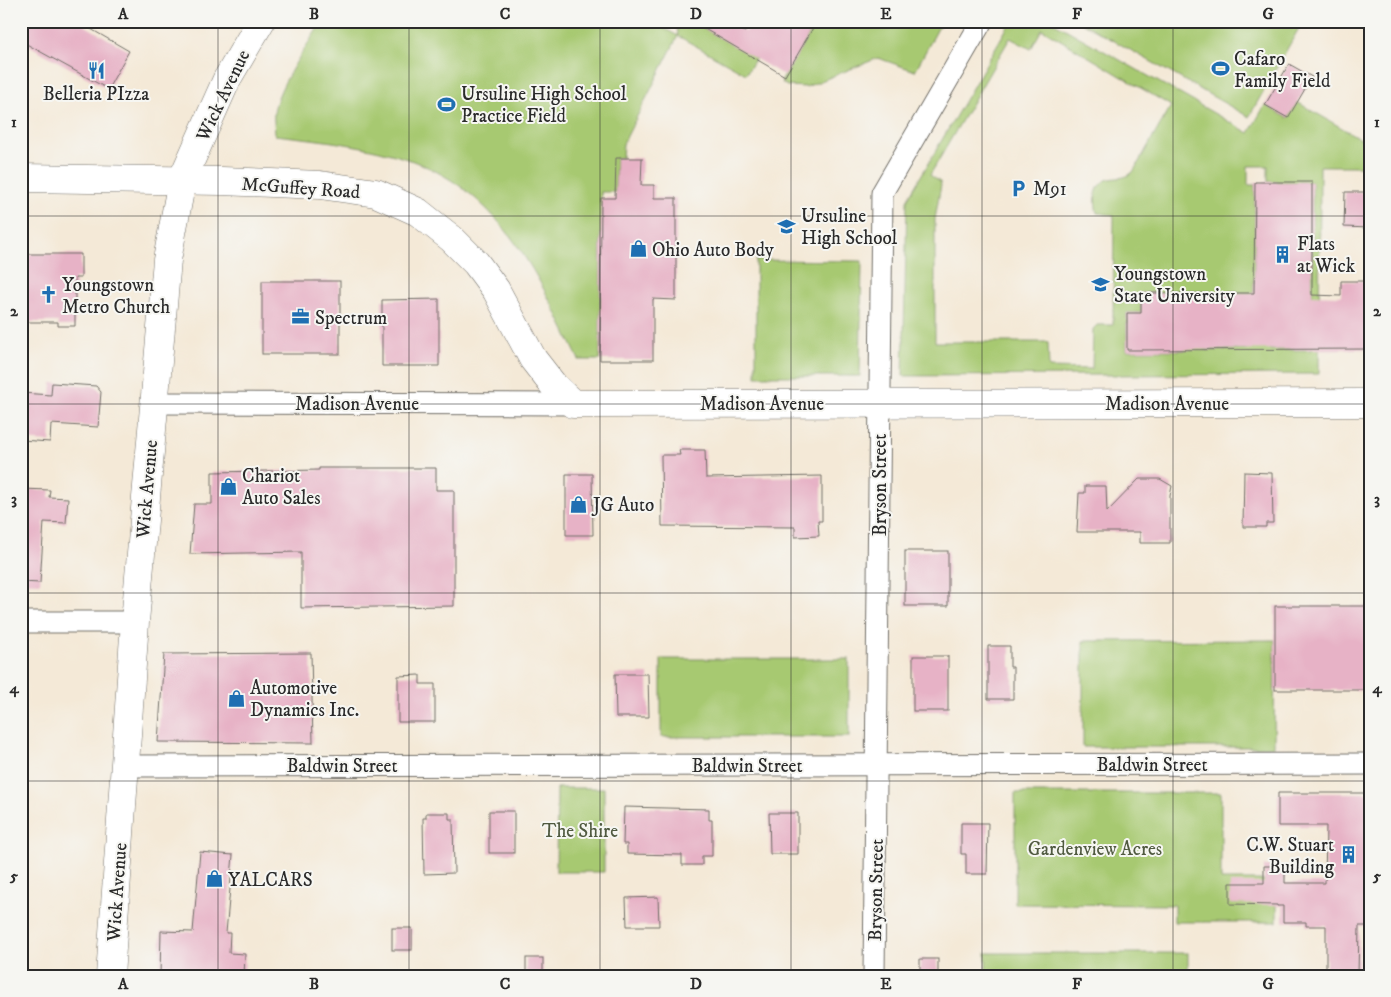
<svg xmlns="http://www.w3.org/2000/svg" width="1391" height="997" font-family="'IM FELL DW Pica',serif">
  <style>
    .green { fill: #a7c971; stroke: #697a4e; fill-rule: evenodd }
    .building { fill: #e7b2c6 }
    .lines { fill: none; stroke-linecap: round; stroke-linejoin: round }
    .street-casing { stroke: #716e67; stroke-width: 23 }
    .secondary-casing { stroke: #716e67; stroke-width: 29 }
    .street { stroke: #fff; stroke-width: 21 }
    .secondary { stroke: #fff; stroke-width: 28 }
    .grid { fill: none; stroke: #2b2b2b; stroke-width: 1; stroke-opacity: 0.55 }
    .labels { text-anchor: middle; stroke-width: 4; stroke-linejoin: round; paint-order: stroke }
    .poi-label { font-size: 19px; fill: #2b2b2b; stroke: #f6f6f2; text-anchor: start }
    .street-label { font-size: 19px; fill: #2b2b2b; stroke: #f6f6f2 }
    .park-label { font-size: 19px; fill: #505a40; stroke: #f6f6f2 }
    .neatline { fill: none; stroke: #2b2b2b; stroke-width: 2 }
    .grid-label { font-size: 16px; text-anchor: middle; font-weight: bold; fill: #2b2b2b }
  </style>
  <rect width="100%" height="100%" fill="#f6f6f2"/>
  <filter id="ink" filterUnits="userSpaceOnUse"><feTurbulence type="fractalNoise" baseFrequency=".02" numOctaves="2"/><feDisplacementMap in="SourceGraphic" scale="10" xChannelSelector="R" yChannelSelector="G"/><feConvolveMatrix kernelMatrix="1 2 1 2 8 2 1 2 1" color-interpolation-filters="sRGB"/></filter>
  <filter id="wash" filterUnits="userSpaceOnUse"><feTurbulence type="fractalNoise" baseFrequency=".0096" numOctaves="4" result="noise"/><feDisplacementMap in="SourceGraphic" scale="20" xChannelSelector="R" yChannelSelector="G"/><feGaussianBlur stdDeviation="1.12" result="paint"/><feColorMatrix in="noise" values="0 0 0 0 0 0 0 0 0 0 0 0 0 0 0 0 0 1.4 0 .05"/><feComposite in="paint" operator="in"/></filter>
  <g filter="url(#wash)">
    <rect width="100%" height="100%" fill="#f4e9d7"/>
    <!-- green -->
    <g class="green">
      <path d="M322,21H662L660,26L678,36L676,21H691L756,58L746,74L678,36L623,144L622,158H616L615,192H601L600,360H579C540,279 503,195 413,161C369,145 321,140 275,135C275,128 273,119 274,112C278,85 308,45 322,21Z"/>
      <path d="M817,21H942L915,71L878,58L806,87L787,86L781,82Z"/>
      <path d="M1011,21H1051L1249,133L1265,105L1288,118L1297,102L1368,143L1370,141V166H1320L1319,374L903,376L907,200ZM1042,29L1171,106L1133,172C1125,179 1119,177 1110,179C1094,182 1094,201 1097,213L1114,215L1113,325H1097L1093,329L1092,369L1049,368L1048,342H935V219L941,185L940,182L930,175L1010,38L1031,49ZM1248,166H1268V182H1312V350H1270V348H1246V350H1205V348H1186L1185,350H1127V313H1141V293H1254L1255,185H1248Z"/>
      <path d="M1079,21H1303L1249,117Z"/>
      <path d="M756,260L862,261L860,376H756Z"/>
      <path d="M1275,640L1274,747H1083V641Z"/>
      <rect x="661" y="659" width="188" height="78"/>
      <path d="M557,788H604V872H556Z"/>
      <path d="M1015,793H1221V880H1277V922H1174V905L1015,904Z"/>
      <rect x="986" y="953" width="202" height="23"/>
    </g>
    <g id="blocks">
      <!-- building -->
      <g class="building">
        <path d="M21,21H77L129,51L108,89L21,41Z"/>
        <path d="M691,21H727L745,32L752,21H817L785,76Z"/>
        <path d="M1289,64L1312,77L1288,118L1265,105Z"/>
        <path d="M616,158H642L641,185H654V198H676V300L653,299V360H600L601,198H615Z"/>
        <path d="M1255,182H1312V295L1341,296V281H1370V349L1127,350V313H1141V293H1254Z"/>
        <path d="M1345,192H1366L1365,206L1370,207V228L1344,227Z"/>
        <path d="M21,254H81V278H75V326H58V322H21Z"/>
        <rect x="262" y="281" width="78" height="73"/>
        <path d="M439,299V366H382V300Z"/>
        <path d="M52,383L96,386L101,392L98,427L51,424L50,442L21,440V393L51,395Z"/>
        <path d="M679,450H705L706,478L822,476V521H818L819,536L795,537V527L662,526L661,455H680Z"/>
        <path d="M319,468H436V490H454V606L301,608V552L190,554L194,504H212V472L319,470Z"/>
        <path d="M1244,472L1272,473L1273,523H1266V527H1243Z"/>
        <path d="M566,474H592L593,535H566Z"/>
        <path d="M1139,479H1160L1172,486L1170,496V543H1140V532H1077L1079,493H1085V486H1106L1107,512Z"/>
        <path d="M21,489L50,490L49,497L68,498L66,523L44,522L40,583L21,582Z"/>
        <rect x="905" y="551" width="43" height="55"/>
        <rect x="1275" y="606" width="95" height="84"/>
        <path d="M988,646H1010V667H1013V699H988Z"/>
        <path d="M311,653L313,743L158,742L164,654Z"/>
        <rect x="913" y="656" width="35" height="55"/>
        <path d="M615,674H648L649,717H616Z"/>
        <path d="M420,675V684H435V722H398V676Z"/>
        <path d="M1278,793H1370V926H1359L1358,976H1326V926H1306V922H1283V906H1277V905L1230,904V883H1264V866H1285V883H1325L1326,826H1278Z"/>
        <path d="M624,807L709,809V820H712V856H702V865H682V855L627,854V844H623Z"/>
        <rect x="489" y="811" width="25" height="42"/>
        <path d="M426,813H449V819H453L454,873L424,874L423,818H426Z"/>
        <path d="M769,813H798V854H770Z"/>
        <path d="M961,823H988L987,874H966V854H961Z"/>
        <path d="M200,852L233,855L226,933H230L229,953L245,954L244,976H160L161,931L193,932Z"/>
        <path d="M658,897L659,926H627L626,898Z"/>
        <rect x="392" y="928" width="20" height="22"/>
        <rect x="526" y="958" width="17" height="18"/>
        <rect x="920" y="959" width="18" height="17"/>
      </g>
    </g>
  </g>
  <g filter="url(#ink)">
    <use href="#blocks" fill-opacity="0" stroke="#716e67" stroke-width="1"/>
    <g class="lines">
      <defs>
        <g id="street">
          <path d="M154,403L573,404"/>
          <path d="M21,622H135"/>
          <path d="M125,766L1370,764"/>
          <path d="M874,976L882,193L982,21"/>
        </g>
        <g id="secondary">
          <path d="M21,178L222,181L320,185L376,193L418,212L452,239L476,263L496,290L533,359L554,386L573,404L1370,403"/>
          <path d="M110,976L135,622L167,260L182,180L227,79L261,21"/>
        </g>
      </defs>
      <!-- street casing -->
      <use href="#street" class="street-casing"/>
      <!-- secondary casing -->
      <use href="#secondary" class="secondary-casing"/>
      <!-- street -->
      <use href="#street" class="street"/>
      <!-- secondary -->
      <use href="#secondary" class="secondary"/>
    </g>
  </g>
  <!-- grid -->
  <path class="grid" d="M218,21V976M409,21V976M600,21V976M791,21V976M982,21V976M1173,21V976M21,216H1370M21,404H1370M21,593H1370M21,781H1370"/>
  <!-- icons -->
  <defs>
    <symbol id="stadium-bare" viewBox="-9 -9 18 18"><path d="M0-5a6.5 5 0 1 0 0 10a6.5 5 0 1 0 0-10ZM-3.5-1.8h7v3.6h-7Z" fill="#1f6fb2" stroke="#f6f6f2" stroke-width="2.5" paint-order="stroke"/></symbol>
    <symbol id="restaurant-bare" viewBox="-9 -9 18 18"><path d="M-5-6h1v4h1v-4h1v4h1v-4h1v5L-1.5 .5V6h-2V.5L-5-1ZM5-6V6H3V1.5H1.5Q1.5-4 5-6Z" fill="#1f6fb2" stroke="#f6f6f2" stroke-width="2.5" paint-order="stroke"/></symbol>
    <symbol id="parking-bare" viewBox="-9 -9 18 18"><path d="M-3.5-5.5H1a3.5 3.5 0 0 1 0 7H-1V5.5H-3.5ZM-1-3.4V-.6H.8a1.4 1.4 0 0 0 0-2.8Z" fill="#1f6fb2" stroke="#f6f6f2" stroke-width="2.5" paint-order="stroke"/></symbol>
    <symbol id="school-bare" viewBox="-9 -9 18 18"><path d="M0-5L7-2L0 1L-7-2ZM-4 1L0 2.5L4 1V4Q0 6-4 4Z" fill="#1f6fb2" stroke="#f6f6f2" stroke-width="2.5" paint-order="stroke"/></symbol>
    <symbol id="shop-bare" viewBox="-9 -9 18 18"><path d="M-5-2.5h2.3a2.7 3.5 0 0 1 5.4 0H5L5.5 6h-11ZM-1.5-2.5h3a1.5 2.3 0 0 0-3 0Z" fill="#1f6fb2" stroke="#f6f6f2" stroke-width="2.5" paint-order="stroke"/></symbol>
    <symbol id="building-bare" viewBox="-9 -9 18 18"><path d="M-4-6H4V6H1V3H-1V6H-4ZM-2.5-4.3h1.7v1.8h-1.7ZM.8-4.3h1.7v1.8H.8ZM-2.5-1h1.7V.8h-1.7ZM.8-1h1.7V.8H.8Z" fill="#1f6fb2" stroke="#f6f6f2" stroke-width="2.5" paint-order="stroke"/></symbol>
    <symbol id="university-bare" viewBox="-9 -9 18 18"><path d="M0-5L7-2L0 1L-7-2ZM-4 1L0 2.5L4 1V4Q0 6-4 4Z" fill="#1f6fb2" stroke="#f6f6f2" stroke-width="2.5" paint-order="stroke"/></symbol>
    <symbol id="church-bare" viewBox="-9 -9 18 18"><path d="M-1.2-6h2.4v3.5h3.3v2.4h-3.3V6h-2.4V-.1h-3.3v-2.4h3.3Z" fill="#1f6fb2" stroke="#f6f6f2" stroke-width="2.5" paint-order="stroke"/></symbol>
    <symbol id="office-bare" viewBox="-9 -9 18 18"><path d="M-6-3h4V-5.5h4V-3h4V5H-6ZM-1-4.5V-3h2v-1.5ZM-6 0V1H6V0Z" fill="#1f6fb2" stroke="#f6f6f2" stroke-width="2.5" paint-order="stroke"/></symbol>
  </defs>
  <g fill-rule="evenodd">
    <use href="#stadium-bare" x="1208" y="56" width="25" height="25"/>
    <use href="#restaurant-bare" x="84" y="58" width="25" height="25"/>
    <use href="#stadium-bare" x="434" y="92" width="25" height="25"/>
    <use href="#parking-bare" x="1006" y="176" width="25" height="25"/>
    <use href="#school-bare" x="774" y="214" width="25" height="25"/>
    <use href="#shop-bare" x="626" y="236" width="25" height="25"/>
    <use href="#building-bare" x="1270" y="242" width="25" height="25"/>
    <use href="#university-bare" x="1088" y="272" width="25" height="25"/>
    <use href="#church-bare" x="36" y="282" width="25" height="25"/>
    <use href="#office-bare" x="288" y="304" width="25" height="25"/>
    <use href="#shop-bare" x="216" y="474" width="25" height="25"/>
    <use href="#shop-bare" x="566" y="492" width="25" height="25"/>
    <use href="#shop-bare" x="224" y="686" width="25" height="25"/>
    <use href="#building-bare" x="1336" y="842" width="25" height="25"/>
    <use href="#shop-bare" x="202" y="866" width="25" height="25"/>
  </g>
  <g class="labels">
    <!-- poi labels -->
    <g class="poi-label">
      <text x="1234" y="65">Cafaro<tspan x="1234" dy="22">Family Field</tspan></text>
      <text x="96" y="100" text-anchor="middle">Belleria PIzza</text>
      <text x="461" y="100">Ursuline High School<tspan x="461" dy="22">Practice Field</tspan></text>
      <text x="1033" y="195">M91</text>
      <text x="801" y="222">Ursuline<tspan x="801" dy="22">High School</tspan></text>
      <text x="1297" y="250">Flats<tspan x="1297" dy="22">at Wick</tspan></text>
      <text x="652" y="256">Ohio Auto Body</text>
      <text x="1114" y="280">Youngstown<tspan x="1114" dy="22">State University</tspan></text>
      <text x="62" y="291">Youngstown<tspan x="62" dy="22">Metro Church</tspan></text>
      <text x="315" y="324">Spectrum</text>
      <text x="242" y="482">Chariot<tspan x="242" dy="22">Auto Sales</tspan></text>
      <text x="593" y="511">JG Auto</text>
      <text x="250" y="694">Automotive<tspan x="250" dy="22">Dynamics Inc.</tspan></text>
      <text x="1334" y="851" text-anchor="end">C.W. Stuart<tspan x="1334" dy="22">Building</tspan></text>
      <text x="228" y="886">YALCARS</text>
    </g>
    <!-- street labels -->
    <g class="street-label">
      <text transform="translate(222 95) rotate(-64)" y="7">Wick Avenue</text>
      <text transform="translate(301 187) rotate(4)" y="7">McGuffey Road</text>
      <text x="357" y="410">Madison Avenue</text>
      <text x="762" y="410">Madison Avenue</text>
      <text x="1167" y="410">Madison Avenue</text>
      <text transform="translate(879 485) rotate(-90)" y="7">Bryson Street</text>
      <text transform="translate(146 489) rotate(-85)" y="7">Wick Avenue</text>
      <text x="1152" y="771">Baldwin Street</text>
      <text x="342" y="772">Baldwin Street</text>
      <text x="747" y="772">Baldwin Street</text>
      <text transform="translate(875 890) rotate(-89)" y="7">Bryson Street</text>
      <text transform="translate(116 892) rotate(-86)" y="7">Wick Avenue</text>
    </g>
    <!-- park labels -->
    <g class="park-label">
      <text x="580" y="837">The Shire</text>
      <text x="1095" y="855">Gardenview Acres</text>
    </g>
  </g>
  <!-- margin -->
  <rect width="1391" height="997" fill="none" stroke="#f6f6f2" stroke-width="55"/>
  <rect x="28" y="28" width="1336" height="942" class="neatline"/>
  <g class="grid-label">
    <text x="123" y="19">A</text>
    <text x="314" y="19">B</text>
    <text x="505" y="19">C</text>
    <text x="696" y="19">D</text>
    <text x="886" y="19">E</text>
    <text x="1077" y="19">F</text>
    <text x="1268" y="19">G</text>
    <text x="14" y="127">1</text>
    <text x="1377" y="127">1</text>
    <text x="14" y="316">2</text>
    <text x="1377" y="316">2</text>
    <text x="14" y="504">3</text>
    <text x="1377" y="504">3</text>
    <text x="14" y="693">4</text>
    <text x="1377" y="693">4</text>
    <text x="14" y="881">5</text>
    <text x="1377" y="881">5</text>
    <text x="123" y="989">A</text>
    <text x="314" y="989">B</text>
    <text x="505" y="989">C</text>
    <text x="696" y="989">D</text>
    <text x="886" y="989">E</text>
    <text x="1077" y="989">F</text>
    <text x="1268" y="989">G</text>
  </g>
</svg>
